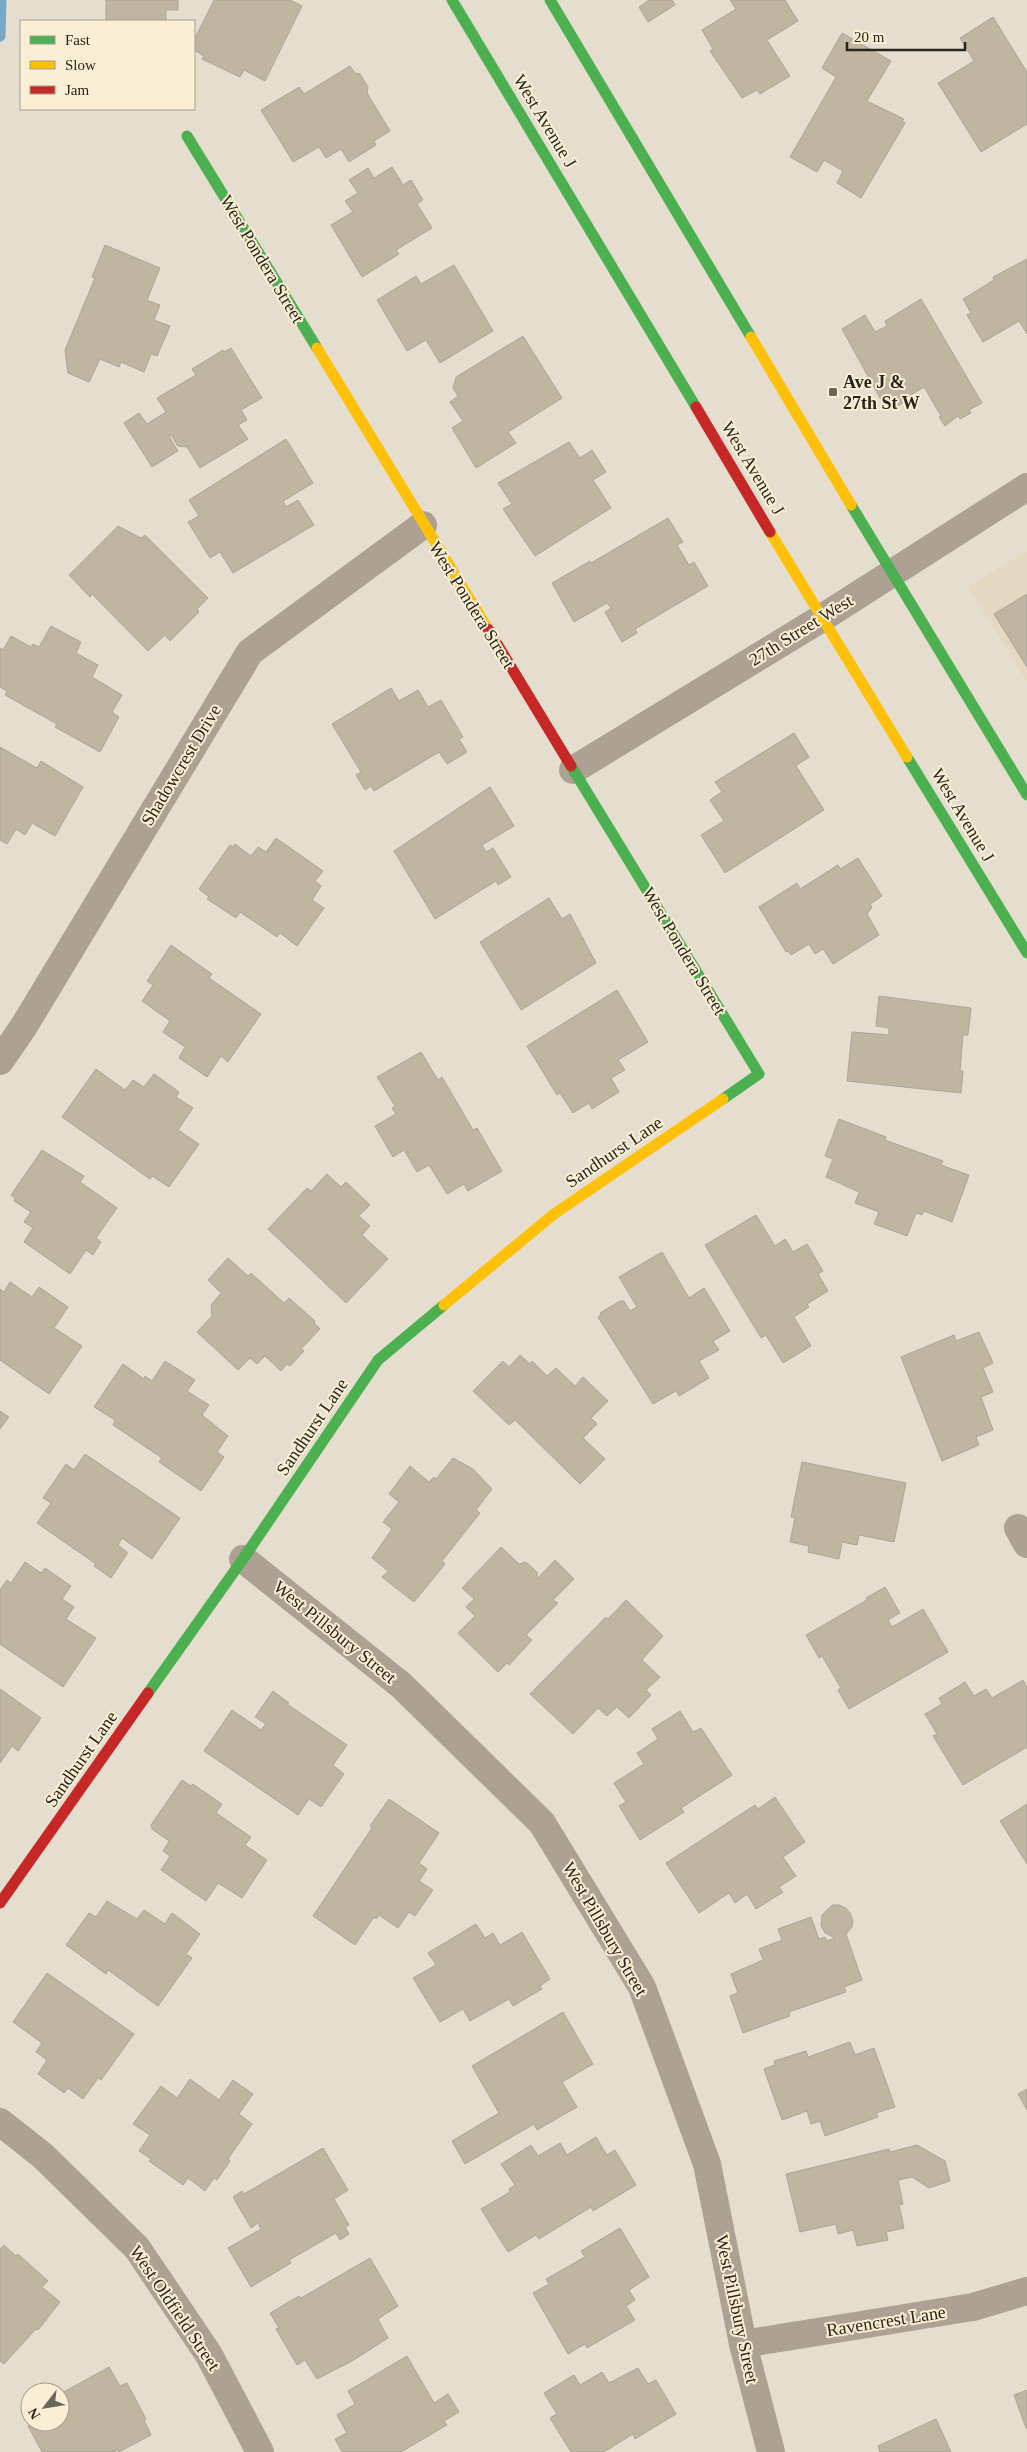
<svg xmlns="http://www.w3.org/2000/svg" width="1027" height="2452" font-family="'Times New Roman',serif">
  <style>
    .built { fill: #e4d9c0 }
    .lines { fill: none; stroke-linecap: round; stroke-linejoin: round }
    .stream { stroke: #76a7c4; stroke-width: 11 }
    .building { fill: #bfb5a0; stroke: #aba69a }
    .street { stroke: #ada193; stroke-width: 28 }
    .fast { stroke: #4caf50; stroke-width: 11 }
    .slow { stroke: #ffc107; stroke-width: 11 }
    .jam { stroke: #c62828; stroke-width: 11 }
    .poi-dot { fill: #6b665a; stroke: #faefd4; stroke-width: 2 }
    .labels { text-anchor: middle; stroke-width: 4; stroke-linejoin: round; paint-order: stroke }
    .street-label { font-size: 18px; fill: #2a251b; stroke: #faefd4 }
    .poi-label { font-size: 18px; font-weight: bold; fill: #2a251b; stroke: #faefd4; text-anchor: start }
  </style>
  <rect width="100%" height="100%" fill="#e5decf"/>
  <!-- built -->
  <path class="built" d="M1027,551V682L968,587Z"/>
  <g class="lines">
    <!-- stream -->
    <path class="stream" d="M0,36L1,0"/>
  </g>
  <!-- building -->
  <g class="building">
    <path d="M106,0H178V10H166V21H106Z"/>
    <path d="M214,0H290L302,6L265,81L244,70L240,77L202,59L204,56L194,50V40Z"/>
    <path d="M649,0H672L675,5L648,22L639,7Z"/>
    <path d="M730,0H785L798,21L767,40L790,76L760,94L757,90L742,98L710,51L713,49L702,30L736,9Z"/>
    <path d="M993,17L1027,72V124L981,152L938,83L974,61L960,38Z"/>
    <path d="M842,33L891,61L867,101L904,119L902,121L905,123L861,198L837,183L843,171L824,160L817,172L790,157L836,77L822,68Z"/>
    <path d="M350,66L355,73L360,74L368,87L367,93L390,131L374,141L376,145L349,162L341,149L326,158L319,147L293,162L261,110L299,87L304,94Z"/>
    <path d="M392,167L403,185L411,180L423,200L417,204L432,228L396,250L399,254L362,277L331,225L353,212L345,201L358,193L349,180L368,168L374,178Z"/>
    <path d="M105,245L160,268L147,300L160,305L154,320L170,326L157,356L151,354L144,372L121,362L119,367L100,359L89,382L68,373L65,350L95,278L92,277Z"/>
    <path d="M1027,259V334L1019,321L983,342L967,315L971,313L963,299L994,280L993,277Z"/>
    <path d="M454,265L493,331L440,363L426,340L407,351L377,300L416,276L421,284Z"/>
    <path d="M921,299L982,403L969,410L971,413L960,419L958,416L945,426L939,417L941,416L924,387L911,395L912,398L890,410L889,407L886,409L842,329L865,315L875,332L887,326L885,321Z"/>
    <path d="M523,336L562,398L508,432L516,443L476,468L452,428L463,421L450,402L458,396L453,388L456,377Z"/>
    <path d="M231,348L262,398L241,410L247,420L238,425L248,439L200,468L187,447L178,446L171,435L169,436L178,451L152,467L124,423L139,413L147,424L166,412L157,398L196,375L192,369L223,350L224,352Z"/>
    <path d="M286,439L313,483L283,501L286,507L298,500L314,525L233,573L220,552L210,558L188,522L199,516L189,500Z"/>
    <path d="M569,442L580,458L592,450L606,472L593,480L611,508L535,556L503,509L512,504L498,483Z"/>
    <path d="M668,518L683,542L677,545L689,565L694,562L708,586L635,629L637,633L622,642L605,612L611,608L607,603L574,622L552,583L590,561L591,563Z"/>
    <path d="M118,526L141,538L145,535L208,598L197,609L199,612L170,641L165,635L148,651L92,594L90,597L69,575Z"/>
    <path d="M1027,594V667L994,614Z"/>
    <path d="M51,626L81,642L76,653L98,665L92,677L122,695L112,712L119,717L100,752L55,727L57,724L5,695L7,691L0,687V648L3,650L11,636L31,647L33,644L39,647Z"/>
    <path d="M391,688L399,701L418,690L428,707L441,700L463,737L459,739L467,752L447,764L439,752L374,791L371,786L365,790L356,775L361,772L332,724Z"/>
    <path d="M794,733L809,757L796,766L824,810L725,873L701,835L724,821L710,800L722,792L715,782Z"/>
    <path d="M0,747L37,768L41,761L83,787L55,836L32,823L25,835L16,829L7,844L0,840Z"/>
    <path d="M490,787L514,826L482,845L486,852L493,848L511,877L498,885L496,881L435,919L394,851Z"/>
    <path d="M276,838L323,871L315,881L321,886L312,900L324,908L297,946L280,933L277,937L240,912L236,918L207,899L209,897L199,889L230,845L233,847L235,844L251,856L258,847L266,852Z"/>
    <path d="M858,858L882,896L870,904L872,907L867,914L879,935L833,964L823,949L815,954L809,944L791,955L788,951L786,952L759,907L797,883L800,889L838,865L840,869Z"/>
    <path d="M549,898L562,919L570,914L596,963L521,1010L480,942Z"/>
    <path d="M171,945L212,974L209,978L261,1014L228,1062L221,1056L207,1077L179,1058L185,1047L163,1032L170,1021L142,1001L153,985L147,981Z"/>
    <path d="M617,990L648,1042L618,1060L625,1070L611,1078L619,1092L592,1109L589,1103L573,1113L560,1093L557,1095L527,1046Z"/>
    <path d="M879,996L971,1008L968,1035H963L960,1071H963L961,1093L847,1081L852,1032L889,1035V1028L876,1026Z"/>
    <path d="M421,1052L438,1080L442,1077L473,1130L477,1128L502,1171L468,1191L464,1184L447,1194L429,1165L417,1172L404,1150L393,1157L375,1126L396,1114L392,1108L395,1106L377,1077Z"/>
    <path d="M96,1069L125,1090L133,1080L144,1087L154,1074L179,1092L176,1097L193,1108L178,1130L199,1144L169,1187L152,1176L150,1179L62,1117Z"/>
    <path d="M839,1119L886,1137L885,1140L943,1161L941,1165L969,1175L952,1222L924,1211L922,1215L916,1213L907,1236L874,1224L879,1212L855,1203L859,1192L826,1177L833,1159L825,1156Z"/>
    <path d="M42,1150L84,1176L80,1182L117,1208L96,1238L101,1242L93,1255L86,1250L70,1274L24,1242L33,1228L24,1222L31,1212L14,1201L15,1198L11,1195Z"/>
    <path d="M327,1174L341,1187L346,1182L370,1205L359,1216L370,1226L362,1235L388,1259L346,1303L268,1229L307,1188L311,1191Z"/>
    <path d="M756,1215L775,1246L785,1239L793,1252L807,1244L823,1271L818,1274L828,1291L807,1304L809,1307L794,1317L811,1346L783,1363L766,1335L761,1338L705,1245Z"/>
    <path d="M662,1252L689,1298L704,1288L730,1331L713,1341L719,1350L699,1361L709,1378L679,1396L676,1391L653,1404L598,1317L601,1315L600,1313L620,1301H624L630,1311L637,1307L619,1277Z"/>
    <path d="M228,1258L248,1276L251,1273L284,1303L289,1298L315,1321L314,1323L320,1329L301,1349L304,1351L290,1366L287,1364L281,1371L265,1356L257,1364L250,1358L238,1370L197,1332L212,1316L211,1305L221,1293L208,1280Z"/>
    <path d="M10,1282L32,1297L39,1287L68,1307L54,1328L82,1346L49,1394L0,1360V1289L4,1292Z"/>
    <path d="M979,1332L993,1363L983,1368L993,1392L981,1397L993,1430L976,1437L979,1445L942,1461L901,1357L954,1335L956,1341Z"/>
    <path d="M520,1355L530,1364L532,1361L547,1376L556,1368L575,1386L583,1377L608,1401L591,1418L597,1424L583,1438L605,1459L580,1484L515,1420L509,1425L473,1391L503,1361L509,1367Z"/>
    <path d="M165,1361L195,1380L187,1391L209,1405L202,1415L228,1436L217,1452L224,1457L201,1491L159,1462L162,1458L113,1425L115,1420L94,1407L123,1364L144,1379L145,1376L152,1381Z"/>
    <path d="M0,1411L9,1417L0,1429Z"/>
    <path d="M85,1454L180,1518L152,1559L122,1538L118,1545L127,1552V1554L111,1578L94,1566L96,1564L37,1523L51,1503L43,1498L66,1464L74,1470Z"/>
    <path d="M453,1458L473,1469L492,1489L476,1510L480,1513L442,1561L445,1564L414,1602L382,1577L388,1571L372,1558L392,1529L383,1522L399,1502L389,1494L410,1466L429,1482L434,1477L436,1479Z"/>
    <path d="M802,1462L906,1483L894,1542L859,1535L857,1545L842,1542L839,1559L808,1552L809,1546L790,1542L795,1518L791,1517Z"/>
    <path d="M501,1547L519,1564L526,1562L537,1572V1579L555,1560L574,1579L553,1600L558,1603L526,1635L532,1640L509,1665L507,1663L498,1672L458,1633L475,1616L466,1607L474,1599L462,1588Z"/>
    <path d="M25,1562L41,1573L45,1568L71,1586L62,1599L74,1607L66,1619L96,1638L63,1687L0,1644V1590L7,1580L11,1583Z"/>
    <path d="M885,1587L900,1613L888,1620L892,1627L923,1609L948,1652L849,1709L838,1690L841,1688L822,1656L819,1658L806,1635L867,1600L866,1598Z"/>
    <path d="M626,1600L663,1636L642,1660L660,1677L646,1690L651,1695L629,1718L617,1707L607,1716L598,1708L573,1734L530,1694L606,1617L608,1619Z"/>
    <path d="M1023,1680L1027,1687V1747L963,1785L933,1736L937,1734L925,1714L942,1704L939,1698L965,1682L974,1696L986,1689L992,1698Z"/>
    <path d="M0,1689L41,1718L18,1751L12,1746L0,1763Z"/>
    <path d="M273,1691L289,1703L287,1704L347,1745L333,1765L344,1774L321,1807L309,1799L298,1815L204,1751L232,1710L261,1730L266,1724L255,1717Z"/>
    <path d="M680,1711L693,1732L701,1728L732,1775L681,1808L684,1812L640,1840L619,1806L626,1802L614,1783L644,1764L637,1753L658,1739L652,1729Z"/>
    <path d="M182,1780L191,1786L193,1784L222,1804L216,1813L251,1837L245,1845L267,1860L242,1898L218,1883L206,1901L161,1870L170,1856L163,1851L169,1841L152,1829L151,1825Z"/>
    <path d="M775,1797L805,1842L783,1857L796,1876L779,1887L783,1892L756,1909L747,1894L735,1903L729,1893L699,1913L666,1863L755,1805L758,1809Z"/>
    <path d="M389,1799L439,1833L419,1863L427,1869L419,1881L433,1890L415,1916L409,1912L398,1928L379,1915L376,1919L374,1917L355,1945L313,1916L372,1828L370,1826Z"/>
    <path d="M1027,1804V1864L1000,1821Z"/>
    <path d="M107,1901L137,1919L144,1910L165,1924L172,1913L200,1934L186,1954L192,1958L158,2006L108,1970L106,1974L66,1945L89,1913L96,1917Z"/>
    <path d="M832,1905H839L846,1908L850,1913L853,1921L852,1927L846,1934L862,1980L844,1987L846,1992L789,2012L790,2016L743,2033L730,1996L738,1993L731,1974L763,1960L759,1949L782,1940L778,1929L811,1917L819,1939L825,1937L827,1941L835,1938L825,1933L821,1926L822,1915Z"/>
    <path d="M476,1924L485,1938L493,1933L500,1945L522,1932L550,1979L540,1986L542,1989L513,2006L509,1999L470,2021L463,2009L440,2022L413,1978L436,1965L428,1953Z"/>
    <path d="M47,1973L134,2034L101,2080L98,2078L83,2099L68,2088L64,2093L38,2074L47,2060L36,2052L42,2043L13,2022Z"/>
    <path d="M563,2012L593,2064L562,2082L577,2107L537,2130L534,2124L465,2164L452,2141L499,2113L472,2066Z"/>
    <path d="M850,2042L855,2055L874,2048L895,2107L876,2113L878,2117L825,2136L820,2121L811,2124L807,2111L782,2120L764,2069L775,2065L774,2061L806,2051L808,2057Z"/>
    <path d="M190,2079L219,2100L233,2080L253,2094L239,2114L252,2124L228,2159L230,2161L217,2180L214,2178L205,2191L188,2178L183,2185L149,2161L151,2159L139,2151L150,2135L133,2124L161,2086L177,2098Z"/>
    <path d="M1027,2089V2110L1018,2094Z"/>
    <path d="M596,2137L607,2155L615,2150L636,2185L593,2211L591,2207L539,2239L536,2235L508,2252L481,2209L510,2192L509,2189L515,2185L501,2164L531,2145L538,2156L560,2143L567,2155Z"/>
    <path d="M917,2145L945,2161L950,2181L929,2188L912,2177L898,2180L903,2204L899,2205L904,2228L886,2232L888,2240L857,2246L853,2230L838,2234L836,2224L800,2232L786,2174L889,2149L890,2152Z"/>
    <path d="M323,2148L348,2190L334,2199L349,2225L345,2227L349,2234L340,2240L336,2233L289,2260L291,2263L251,2287L228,2248L261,2229L258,2223L251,2228L233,2197L242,2191L244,2194Z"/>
    <path d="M620,2228L649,2277L629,2290L635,2300L626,2306L635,2320L587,2348L585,2344L568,2354L533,2293L549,2284L546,2279L585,2257L581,2251Z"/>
    <path d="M4,2245L16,2256L18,2254L48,2281L42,2287L60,2302L38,2330L36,2329L4,2364L0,2361V2249Z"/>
    <path d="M370,2258L398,2306L378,2319L388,2338L352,2361L317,2379L305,2360L297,2365L276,2329L279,2328L270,2313L299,2296L301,2298Z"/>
    <path d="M407,2356L434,2403L448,2394L459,2412L444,2421L447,2425L401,2452H342L335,2439L347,2433L337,2415L355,2404L348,2391Z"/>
    <path d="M109,2367L120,2386L127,2383L146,2419L144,2420L151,2435L119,2452L118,2450L114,2452H42L28,2426L35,2422H60V2394Z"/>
    <path d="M638,2368L648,2384L656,2380L676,2414L635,2439L633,2434L604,2452H571L550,2418L557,2414L544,2393L574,2375L580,2385L602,2372L609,2383Z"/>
    <path d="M1027,2390V2428H1026L1014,2395Z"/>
    <path d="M936,2419L951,2452H880L878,2446Z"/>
  </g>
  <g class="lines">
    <!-- street -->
    <g class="street">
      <path d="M573,770L822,618L1027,487"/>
      <path d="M0,1061L24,1026L250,652L423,525"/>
      <path d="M1018,1528L1027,1544"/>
      <path d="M243,1559L401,1685L542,1823L642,1987L707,2164L743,2344L771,2452"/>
      <path d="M0,2122L43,2156L137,2248L209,2355L260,2452"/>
      <path d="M743,2344L973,2307L1027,2291"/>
    </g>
    <!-- fast -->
    <g class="fast">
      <path d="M452,0L696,407"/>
      <path d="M550,0L751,337"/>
      <path d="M187,136L317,348"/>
      <path d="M851,505L1027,795"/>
      <path d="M907,757L1027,953"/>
      <path d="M571,766L759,1074L723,1099"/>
      <path d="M148,1693L243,1559L378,1360L444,1305"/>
    </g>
    <!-- slow -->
    <g class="slow">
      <path d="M751,337L851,505"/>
      <path d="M317,348L488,629"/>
      <path d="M770,532L907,757"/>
      <path d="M444,1305L554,1214L723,1099"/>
    </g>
    <!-- jam -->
    <g class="jam">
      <path d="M696,407L770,532"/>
      <path d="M488,629L571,766"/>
      <path d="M0,1903L148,1693"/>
    </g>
  </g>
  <!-- markers -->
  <rect class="poi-dot" x="828" y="387" width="10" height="10" rx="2.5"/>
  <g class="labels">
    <!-- street labels -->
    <g class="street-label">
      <text transform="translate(545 121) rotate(59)" y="6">West Avenue J</text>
      <text transform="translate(262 259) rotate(59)" y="6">West Pondera Street</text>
      <text transform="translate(753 468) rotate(59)" y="6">West Avenue J</text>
      <text transform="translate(472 605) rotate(58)" y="6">West Pondera Street</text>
      <text transform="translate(801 630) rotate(-32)" y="6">27th Street West</text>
      <text transform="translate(181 765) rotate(-59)" y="6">Shadowcrest Drive</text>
      <text transform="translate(963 815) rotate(59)" y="6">West Avenue J</text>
      <text transform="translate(684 951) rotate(59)" y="6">West Pondera Street</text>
      <text transform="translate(614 1152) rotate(-34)" y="6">Sandhurst Lane</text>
      <text transform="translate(312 1427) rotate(-56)" y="6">Sandhurst Lane</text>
      <text transform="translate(335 1632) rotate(39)" y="6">West Pillsbury Street</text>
      <text transform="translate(81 1759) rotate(-55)" y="6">Sandhurst Lane</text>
      <text transform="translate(605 1929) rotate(60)" y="6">West Pillsbury Street</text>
      <text transform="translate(175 2308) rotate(56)" y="6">West Oldfield Street</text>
      <text transform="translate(737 2309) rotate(78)" y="6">West Pillsbury Street</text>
      <text transform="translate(886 2321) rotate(-9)" y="6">Ravencrest Lane</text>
    </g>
    <!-- poi labels -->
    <g class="poi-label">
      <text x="843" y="388">Ave J &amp;<tspan x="843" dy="21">27th St W</tspan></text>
    </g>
  </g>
  <!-- legend -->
  <rect x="20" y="20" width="175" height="90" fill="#faefd4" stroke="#a79e8a"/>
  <rect x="30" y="36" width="25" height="8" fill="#4caf50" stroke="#a79e8a"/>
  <text x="65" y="45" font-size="15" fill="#2a251b">Fast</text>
  <rect x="30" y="61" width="25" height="8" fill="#ffc107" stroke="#a79e8a"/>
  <text x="65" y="70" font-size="15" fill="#2a251b">Slow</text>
  <rect x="30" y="86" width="25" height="8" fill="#c62828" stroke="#a79e8a"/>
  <text x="65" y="95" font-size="15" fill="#2a251b">Jam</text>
  <!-- north arrow -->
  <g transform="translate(45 2407) rotate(239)"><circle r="24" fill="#faefd4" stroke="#a79e8a"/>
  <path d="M0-4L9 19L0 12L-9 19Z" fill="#6b665a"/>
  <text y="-8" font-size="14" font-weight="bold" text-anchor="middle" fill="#2a251b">N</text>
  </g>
  <!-- scale -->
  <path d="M847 42v8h118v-8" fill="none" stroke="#2a251b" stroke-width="2.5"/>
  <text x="854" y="42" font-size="15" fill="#2a251b" stroke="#faefd4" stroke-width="4" paint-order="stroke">20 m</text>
</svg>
